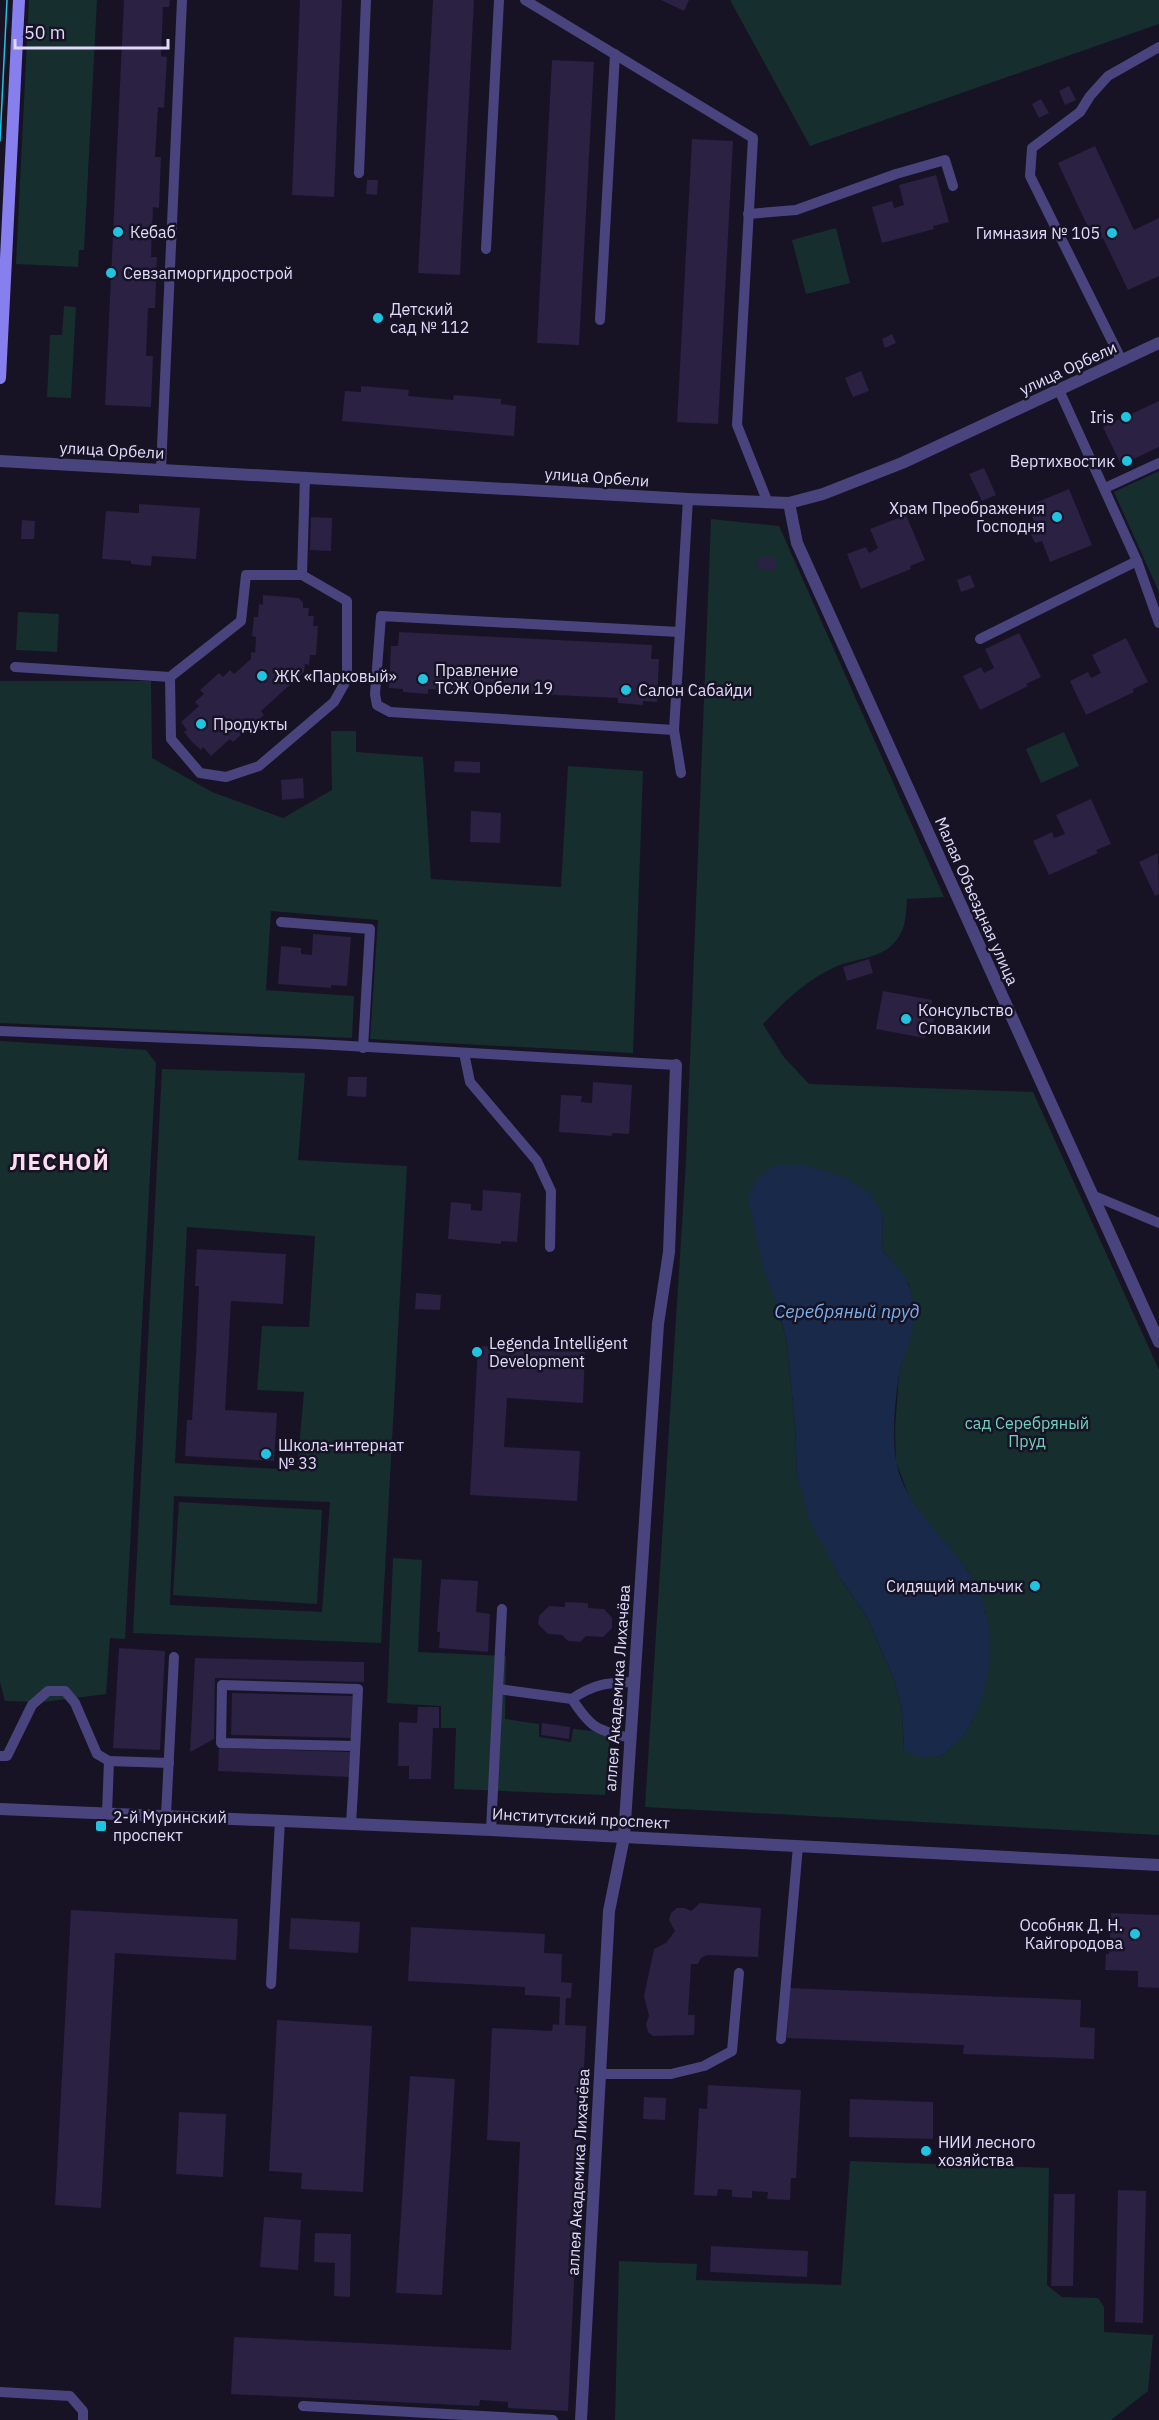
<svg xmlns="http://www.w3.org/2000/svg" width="1159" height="2420" font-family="'IBM Plex Sans',sans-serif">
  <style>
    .green { fill: #162e2e; fill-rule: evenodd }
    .water { fill: #182949 }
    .building { fill: #2a2143 }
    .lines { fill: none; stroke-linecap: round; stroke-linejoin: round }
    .service { stroke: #49447d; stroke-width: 10 }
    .minor { stroke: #49447d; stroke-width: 12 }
    .tertiary { stroke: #49447d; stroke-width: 12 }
    .secondary { stroke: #877fed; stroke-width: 12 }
    .tram { stroke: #21c4e0; stroke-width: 1.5 }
    .poi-dot { fill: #21c4e0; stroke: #171325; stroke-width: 2 }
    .labels { text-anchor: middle; stroke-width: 5; stroke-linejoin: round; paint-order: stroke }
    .poi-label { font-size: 16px; fill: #e0dbfa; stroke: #171325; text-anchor: start }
    .street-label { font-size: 16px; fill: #e0dbfa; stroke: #171325 }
    .park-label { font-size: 16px; fill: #70d1bd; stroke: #171325 }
    .water-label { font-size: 18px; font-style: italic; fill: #77b0ec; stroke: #171325 }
    .district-label { font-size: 22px; font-weight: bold; letter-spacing: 1.5px; fill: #faddee; stroke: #171325 }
  </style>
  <rect width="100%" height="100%" fill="#171325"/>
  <!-- green -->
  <g class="green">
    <path d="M29,0H97L84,250H79L78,267L16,264Z"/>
    <path d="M730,0H1159V24L810,146Z"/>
    <path d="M836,228L850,283L806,294L792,240Z"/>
    <path d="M64,306L76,307L71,398L47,397L50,335H62Z"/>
    <path d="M1159,471V592L1114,492Z"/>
    <path d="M711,519L779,526L944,897L907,899C906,916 906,932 892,945C878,959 852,959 835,967C804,982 787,999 763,1024L783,1056L809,1084L1033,1092L1159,1370V1835L645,1807L686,1161ZM883,1214L882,1250L909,1284L914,1318L899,1373L895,1429L896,1462L910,1499L928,1524L968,1571L986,1613L973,1719L963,1735L942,1756L904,1750L902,1712L894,1679L867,1617L840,1578L797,1475L795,1423L786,1338L778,1309Z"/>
    <path d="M18,612L59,614L57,652L16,650Z"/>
    <path d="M0,681H151L152,758L212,792L283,818L332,790L331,731H356V752L423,757L431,879L561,887L568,766L643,771L633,1053L370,1039L378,920L271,911L266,990L354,996L352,1038L0,1023Z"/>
    <path d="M1064,732L1079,766L1041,783L1026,749Z"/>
    <path d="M0,1041L146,1050L156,1063L125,1639L110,1638L106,1694L43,1702L5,1701L0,1682Z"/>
    <path d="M162,1069L305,1073L298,1160L407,1166L381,1643L133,1633ZM187,1227L315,1236L309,1327L262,1326L257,1390L304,1392L297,1470L175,1463ZM174,1496L330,1502L322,1612L170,1605Z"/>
    <path d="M179,1502L322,1510L317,1604L173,1595Z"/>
    <path d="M393,1558L422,1560L418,1652L506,1656L505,1719L539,1724V1737L571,1742L573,1729L592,1731L610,1736L605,1795L454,1789L456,1728H441V1706L387,1703Z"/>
    <path d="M850,2161L1049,2168L1047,2285L1062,2297L1098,2298L1104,2307V2332L1153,2335L1148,2391L1111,2420H615L619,2261L697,2264L696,2280L841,2285Z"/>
  </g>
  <!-- water -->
  <path class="water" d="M775,1165H805L844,1177L870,1193L883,1214L882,1250C890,1260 906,1274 909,1286C912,1295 915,1308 914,1317C914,1337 902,1356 899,1375C895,1401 892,1434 896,1461C904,1506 943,1534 967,1570C999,1618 997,1687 964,1734C958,1742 949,1749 942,1756L920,1757L904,1750L902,1712L894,1679L867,1617L840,1578L809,1519L797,1475L795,1423L786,1338L778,1308L763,1268L748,1199L756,1179Z"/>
  <!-- building -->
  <g class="building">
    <path d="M124,0H170L169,7H163L161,56L167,57L164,108L158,107L155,157H161L159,208L153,207L151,257H157L155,308H148L146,356H153L151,407L105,405Z"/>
    <path d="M300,0H342L334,197L292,195Z"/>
    <path d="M433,0H474L460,275L418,273Z"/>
    <path d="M661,0H689L684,11Z"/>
    <path d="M552,60L594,62L579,345L537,343Z"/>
    <path d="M1069,86L1076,100L1065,105L1059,91Z"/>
    <path d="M1041,99L1049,113L1039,118L1032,104Z"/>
    <path d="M692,139L733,141L718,424L677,422Z"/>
    <path d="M1095,146L1134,230L1159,218V276L1128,290L1103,238L1095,242L1058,163Z"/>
    <path d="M936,175L949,222L933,226L934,229L882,243L872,207L892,201L894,208L904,205L899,185Z"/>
    <path d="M367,180H378L377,195L366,194Z"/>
    <path d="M892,334L896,343L885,348L882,339Z"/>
    <path d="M861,371L869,391L853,397L845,378Z"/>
    <path d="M361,386L409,390L408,396L453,400L454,395L501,399V404L516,406L514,436L342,421L345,391L361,392Z"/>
    <path d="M1159,401V447L1121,465L1103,427Z"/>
    <path d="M984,468L996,495L982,501L969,474Z"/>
    <path d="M1069,489L1092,545L1050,562L1042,541L1035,543L1030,532L1037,529L1028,506Z"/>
    <path d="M139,504L200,508L196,559L152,556L151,566L131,564V561L102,559L106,511L139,513Z"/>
    <path d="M906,515L925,560L910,566L911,569L861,589L847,554L866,547L869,553L878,548L870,529Z"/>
    <path d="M311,517L332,518L331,551L310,550Z"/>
    <path d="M22,520L35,521L34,539H21Z"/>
    <path d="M758,557H775V569H757Z"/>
    <path d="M970,575L975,587L961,592L957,580Z"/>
    <path d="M263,595L299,598L303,603V608H309L308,616H314L313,626H318L316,655H310L309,665L305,664L304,672L261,711L264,715L233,742L230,739L211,756L203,747L201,750L192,742L184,732L187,730L181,722L199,706L195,702L204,694L200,690L219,673L223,677L230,670L234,674L251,659V652L255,653L256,637L252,636L254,617H258L259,604L263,605Z"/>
    <path d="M399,632L652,645L651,659H659L657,702L643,701V705L618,703V698L428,689V694L403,692V689L389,688L391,646H398Z"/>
    <path d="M1019,633L1041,677L1026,684L1028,686L980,710L963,676L981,667L984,673L994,668L985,649Z"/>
    <path d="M1126,638L1148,682L1133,689L1134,692L1086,715L1070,681L1088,672L1091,678L1101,673L1092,655Z"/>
    <path d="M455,761L480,762V773L454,772Z"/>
    <path d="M303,778L304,798L282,800L281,780Z"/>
    <path d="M1091,799L1111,844L1096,850L1098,853L1049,875L1033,841L1052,832L1054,838L1065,834L1056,815Z"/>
    <path d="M471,811L501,813L500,843L470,842Z"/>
    <path d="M1158,853L1159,894L1155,896L1139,862Z"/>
    <path d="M313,934L351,937L347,986L331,985V988L278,984L281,946L301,948V954L312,955Z"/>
    <path d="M869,959L873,973L847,981L843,967Z"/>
    <path d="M883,991L932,1000L930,1009L936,1011L932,1029L927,1028L925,1038L876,1029Z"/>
    <path d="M348,1077H367L366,1097L347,1096Z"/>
    <path d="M593,1082L632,1085L629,1134L612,1133V1136L559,1132L561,1095L582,1096L581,1102L592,1103Z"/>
    <path d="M483,1190L521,1193L517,1242L501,1241V1244L448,1239L451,1202L471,1204V1210L482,1211Z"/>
    <path d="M197,1249L286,1254L283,1304L231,1301L225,1410L277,1413L274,1461L185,1456L187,1420H192L196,1355L199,1286H195Z"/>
    <path d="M416,1293L441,1295L440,1310L415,1309Z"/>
    <path d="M478,1346L585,1352L583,1403L507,1398L504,1447L580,1451L577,1501L470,1495Z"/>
    <path d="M441,1579L478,1581L476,1612L490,1614L488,1652L439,1648L440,1632H437Z"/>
    <path d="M565,1602L588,1603V1608L604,1609L612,1618V1628L603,1637L586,1636L580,1642L568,1641L562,1635L548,1634L538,1624L539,1616L549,1606L565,1607Z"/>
    <path d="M119,1648L165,1651L160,1750L113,1748Z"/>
    <path d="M195,1658L364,1662V1682L215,1678L214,1739L190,1752Z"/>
    <path d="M232,1693L353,1696L352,1738L231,1735Z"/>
    <path d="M418,1707H439V1728H433L431,1779H409V1766H398L399,1722L417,1723Z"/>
    <path d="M542,1723L570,1727L569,1739L541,1735Z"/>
    <path d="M219,1748L350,1752V1777L218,1771Z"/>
    <path d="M700,1903L761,1908L758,1957L707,1955L701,1958L698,1964H691L688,2015H695L694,2035L653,2036L648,2032L646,2024L649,2016L644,1996L654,1949L666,1943L675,1931L669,1920L671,1913L677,1908H685L691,1911Z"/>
    <path d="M71,1910L238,1919L236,1960L115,1953L101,2208L55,2205Z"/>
    <path d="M1111,1913L1159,1915V1988L1138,1987V1971L1105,1970L1106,1954H1109Z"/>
    <path d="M291,1918L360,1922L358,1953L289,1949Z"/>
    <path d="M411,1927L545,1934L544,1953L562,1954L561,1982L572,1983L571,1998H566L565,2025L586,2026L568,2411L508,2408V2402L480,2400L479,2406L231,2394L234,2337L511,2350L520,2142L487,2140L492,2028L552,2031L553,2024L559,2025L560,1997L525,1995V1987L408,1981Z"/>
    <path d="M789,1988L1081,2000L1080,2027L1095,2028L1094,2059L963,2054L964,2045L787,2038Z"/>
    <path d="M277,2020L372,2026L363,2192L301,2189L302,2173L269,2171Z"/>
    <path d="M410,2076L455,2079L442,2295L396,2293Z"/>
    <path d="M708,2085L801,2090L796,2178H791L790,2200L767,2199L768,2192L752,2191V2198L732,2197V2190L718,2189L717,2196L694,2195L699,2108L707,2109Z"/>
    <path d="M644,2097L666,2098L665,2120L643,2119Z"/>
    <path d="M850,2099L933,2102V2139L849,2137Z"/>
    <path d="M179,2112L226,2114L223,2177L176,2174Z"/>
    <path d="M1118,2190L1146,2191L1143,2323L1115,2322Z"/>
    <path d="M1054,2194H1075L1073,2286H1051Z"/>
    <path d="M264,2217L301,2220L298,2270L260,2267Z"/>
    <path d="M315,2233L351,2234L350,2297L334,2296L335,2263L314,2262Z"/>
    <path d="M711,2246L808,2251L807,2277L710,2272Z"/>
  </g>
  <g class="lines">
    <!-- service -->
    <g class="service">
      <path d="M525,0L753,138L737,425L768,503"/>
      <path d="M359,173L366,0"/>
      <path d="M748,214L796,210L896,174L945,160L953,186"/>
      <path d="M486,249L499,0"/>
      <path d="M600,320L615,54"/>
      <path d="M1122,361L1030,176L1032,148L1080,112L1090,96L1108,76L1159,47"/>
      <path d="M1059,390L1137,561L1159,623"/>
      <path d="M161,469L182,0"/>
      <path d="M1105,488L1159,463"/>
      <path d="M302,575H246L241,621L170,677L171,739L200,773L226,777L259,766L334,702L347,679V601L302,575L305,477"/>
      <path d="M980,639L1137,561"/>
      <path d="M15,667L170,677"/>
      <path d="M674,730L390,712L377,705L375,694L381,616L679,632"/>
      <path d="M681,773L674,730L688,499"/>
      <path d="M281,922L370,929L363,1048"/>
      <path d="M0,1031L316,1044L676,1065"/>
      <path d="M464,1053L470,1082L537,1161L551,1191L550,1247"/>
      <path d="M1092,1195L1159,1223"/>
      <path d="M498,1689L572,1699C595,1683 607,1683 634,1682"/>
      <path d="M572,1699C591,1728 596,1730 630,1738"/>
      <path d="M0,1756H7L32,1705L48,1691H65L75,1703L97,1754L109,1761L107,1813"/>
      <path d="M109,1761L169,1763"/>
      <path d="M166,1815L174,1657"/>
      <path d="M351,1823C354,1779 356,1734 358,1689L222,1685L221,1743L355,1746"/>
      <path d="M491,1830L502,1609"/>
      <path d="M271,1984L280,1820"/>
      <path d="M781,2039L798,1846"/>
      <path d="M600,2074H671L704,2066L732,2051L739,1973"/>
      <path d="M0,2392L70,2396L83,2411V2420"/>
      <path d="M303,2406L553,2420"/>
    </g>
    <!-- minor -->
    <g class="minor">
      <path d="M0,461L688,499L789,503L823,494L902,463L1159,343"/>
      <path d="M789,503L797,543L1159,1342"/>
      <path d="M581,2420L609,1911L624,1837L658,1324L669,1252L676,1065"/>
    </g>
    <!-- tertiary -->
    <path class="tertiary" d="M0,1809L491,1830L1159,1865"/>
    <!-- secondary -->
    <path class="secondary" d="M0,378L19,0"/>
    <!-- tram -->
    <path class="tram" d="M0,141L7,0"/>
  </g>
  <!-- markers -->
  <g class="poi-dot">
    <circle cx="118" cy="232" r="6"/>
    <circle cx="1112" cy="233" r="6"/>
    <circle cx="111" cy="273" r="6"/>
    <circle cx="378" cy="318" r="6"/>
    <circle cx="1126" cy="417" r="6"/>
    <circle cx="1127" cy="461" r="6"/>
    <circle cx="1057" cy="517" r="6"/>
    <circle cx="262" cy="676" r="6"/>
    <circle cx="423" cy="679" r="6"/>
    <circle cx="626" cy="690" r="6"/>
    <circle cx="201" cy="724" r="6"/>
    <circle cx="906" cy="1019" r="6"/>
    <circle cx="477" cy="1352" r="6"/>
    <circle cx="266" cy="1454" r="6"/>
    <circle cx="1035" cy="1586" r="6"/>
    <rect x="95" y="1820" width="12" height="12" rx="3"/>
    <circle cx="1135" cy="1934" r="6"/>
    <circle cx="926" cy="2151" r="6"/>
  </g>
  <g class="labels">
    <!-- poi labels -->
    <g class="poi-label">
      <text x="130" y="238">Кебаб</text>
      <text x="1100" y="239" text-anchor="end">Гимназия № 105</text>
      <text x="123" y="279">Севзапморгидрострой</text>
      <text x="390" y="315">Детский<tspan x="390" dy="18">сад № 112</tspan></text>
      <text x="1114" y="423" text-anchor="end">Iris</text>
      <text x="1115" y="467" text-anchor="end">Вертихвостик</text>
      <text x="1045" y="514" text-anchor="end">Храм Преображения<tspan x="1045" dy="18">Господня</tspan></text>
      <text x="435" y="676">Правление<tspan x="435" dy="18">ТСЖ Орбели 19</tspan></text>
      <text x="274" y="682">ЖК «Парковый»</text>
      <text x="638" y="696">Салон Сабайди</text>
      <text x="213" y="730">Продукты</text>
      <text x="918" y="1016">Консульство<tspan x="918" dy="18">Словакии</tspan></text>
      <text x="489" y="1349">Legenda Intelligent<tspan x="489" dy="18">Development</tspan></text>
      <text x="278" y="1451">Школа-интернат<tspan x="278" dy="18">№ 33</tspan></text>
      <text x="1023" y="1592" text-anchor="end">Сидящий мальчик</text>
      <text x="113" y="1823">2-й Муринский<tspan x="113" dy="18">проспект</tspan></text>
      <text x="1123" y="1931" text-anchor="end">Особняк Д. Н.<tspan x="1123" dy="18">Кайгородова</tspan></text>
      <text x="938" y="2148">НИИ лесного<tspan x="938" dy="18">хозяйства</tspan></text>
    </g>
    <!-- street labels -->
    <g class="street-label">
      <text transform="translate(1068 368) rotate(-25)" y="6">улица Орбели</text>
      <text transform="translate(112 450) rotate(3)" y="6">улица Орбели</text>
      <text transform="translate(597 477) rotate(4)" y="6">улица Орбели</text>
      <text transform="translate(977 901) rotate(66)" y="6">Малая Объездная улица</text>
      <text transform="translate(617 1688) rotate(-86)" y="6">аллея Академика Лихачёва</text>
      <text transform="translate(581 1818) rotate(3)" y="6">Институтский проспект</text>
      <text transform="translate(578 2172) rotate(-87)" y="6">аллея Академика Лихачёва</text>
    </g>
    <!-- park labels -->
    <g class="park-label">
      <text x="1027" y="1429">сад Серебряный<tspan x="1027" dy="18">Пруд</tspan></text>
    </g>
    <!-- water labels -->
    <g class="water-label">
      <text x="847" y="1318">Серебряный пруд</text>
    </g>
    <!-- district labels -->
    <g class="district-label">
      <text x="60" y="1170">ЛЕСНОЙ</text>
    </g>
  </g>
  <!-- scale -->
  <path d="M15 39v9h153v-9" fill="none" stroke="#e0dbfa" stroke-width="3"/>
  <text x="24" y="39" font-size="18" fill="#e0dbfa" stroke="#171325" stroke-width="4.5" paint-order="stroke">50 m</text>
</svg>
